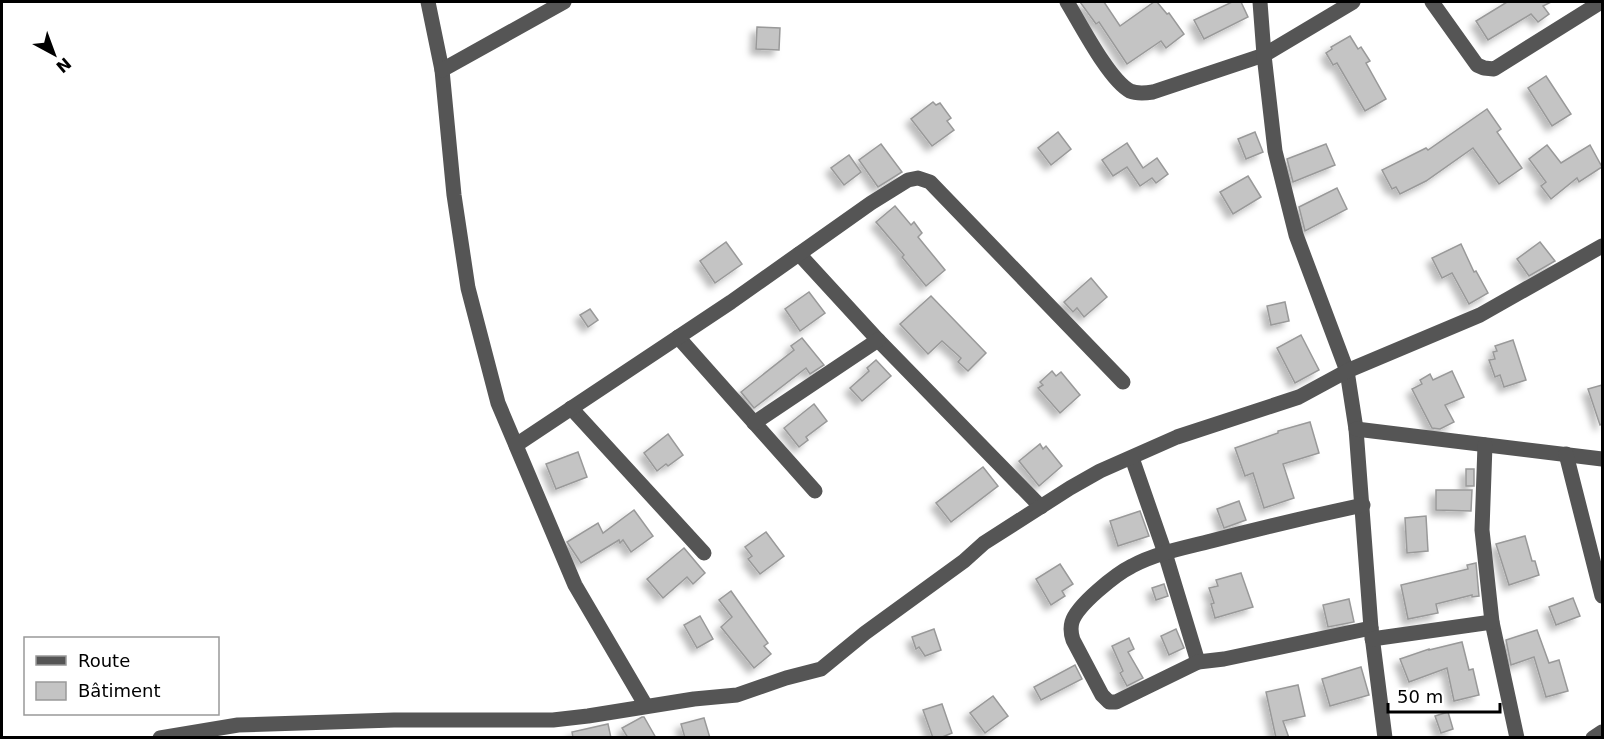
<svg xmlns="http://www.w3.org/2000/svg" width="1604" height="739" font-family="'DejaVu Sans',sans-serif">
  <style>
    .building { fill: #c4c4c4; stroke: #999; stroke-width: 1.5; filter: url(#shadow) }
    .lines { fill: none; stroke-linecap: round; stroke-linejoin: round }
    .minor { stroke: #555; stroke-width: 15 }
  </style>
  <defs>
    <filter id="shadow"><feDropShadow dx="-5.5" dy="5.5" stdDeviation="3" flood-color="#0004"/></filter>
  </defs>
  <rect width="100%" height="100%" fill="#fff"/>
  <!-- building -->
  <g class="building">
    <path d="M1080,2H1104L1120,26L1154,2H1157L1167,14L1169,13L1184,34L1166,48L1161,41L1127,64L1099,22L1096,24Z"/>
    <path d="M1232,2H1241L1248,17L1204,39L1194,20Z"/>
    <path d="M1507,2H1551L1543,6L1549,14L1538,22L1531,14L1488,40L1476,21Z"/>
    <path d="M757,27L780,28L779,50L756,49Z"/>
    <path d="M1350,36L1358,49L1361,47L1370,61L1366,63L1386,99L1365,111L1337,63L1333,65L1326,53L1332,49L1331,47Z"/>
    <path d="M1546,76L1571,114L1552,126L1528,88Z"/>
    <path d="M933,102L936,105L940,103L951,118L947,121L954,130L932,146L911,119Z"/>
    <path d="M1487,109L1501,129L1497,132L1522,168L1499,184L1473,148L1426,181L1400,194L1396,187L1392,189L1382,170L1426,148L1428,150Z"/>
    <path d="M1058,132L1071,149L1051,165L1038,148Z"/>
    <path d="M1255,132L1263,152L1246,159L1238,139Z"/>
    <path d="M1127,143L1143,168L1157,158L1168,174L1156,183L1152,178L1140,186L1127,167L1113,176L1102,160Z"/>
    <path d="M881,144L902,172L878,187L859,160Z"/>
    <path d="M1326,144L1335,165L1293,182L1287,159Z"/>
    <path d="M1547,145L1561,163L1590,145L1602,167L1579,182L1577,178L1551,199L1541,186L1546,182L1529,159Z"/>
    <path d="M849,155L861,172L844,185L831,168Z"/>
    <path d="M1248,176L1261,197L1233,214L1220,192Z"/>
    <path d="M1337,188L1347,209L1305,231L1299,207Z"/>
    <path d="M895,206L911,225L914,222L922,233L918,237L945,270L926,286L902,257L904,255L876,222Z"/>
    <path d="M726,242L742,264L715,283L700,261Z"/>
    <path d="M1540,242L1555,261L1529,276L1517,259Z"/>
    <path d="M1461,244L1474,272L1476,271L1488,293L1469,304L1452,273L1442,278L1432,258Z"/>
    <path d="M1091,278L1107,297L1084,317L1077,308L1073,312L1064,302Z"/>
    <path d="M809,292L825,313L800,331L785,309Z"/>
    <path d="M931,296L986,353L968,371L958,362L961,358L942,341L928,354L900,324Z"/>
    <path d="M1285,302L1289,321L1271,325L1267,306Z"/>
    <path d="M590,309L598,320L588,327L580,315Z"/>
    <path d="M1301,335L1319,370L1295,383L1277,348Z"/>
    <path d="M802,338L824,365L810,374L806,368L754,408L741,392L794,350L791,346Z"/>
    <path d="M1513,340L1526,380L1504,387L1500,375L1495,377L1489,360L1495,359L1493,352L1497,351L1495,346Z"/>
    <path d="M876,360L891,376L862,401L850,388L869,371L867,368Z"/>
    <path d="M1052,371L1056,376L1061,372L1080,395L1060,413L1038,388L1043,385L1040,382Z"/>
    <path d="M1452,371L1464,397L1445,405L1454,422L1440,429L1432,428L1412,389L1422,384L1420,380L1430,374L1433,380Z"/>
    <path d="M1602,385V424L1600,425L1588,389Z"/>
    <path d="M814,404L827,421L806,437L808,440L799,447L784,428Z"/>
    <path d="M1310,422L1319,453L1283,464L1294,498L1264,508L1253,473L1245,476L1235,448L1278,433V431Z"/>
    <path d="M668,434L683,455L668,466L666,464L657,471L644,453Z"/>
    <path d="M1040,444L1043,449L1046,446L1062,466L1039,486L1019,461Z"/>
    <path d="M578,452L587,477L556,489L546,464Z"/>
    <path d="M983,467L998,486L951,522L936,503Z"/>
    <rect x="1466" y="469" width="8" height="17"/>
    <path d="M1436,490H1472L1471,511L1436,510Z"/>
    <path d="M1239,501L1246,520L1224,528L1217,509Z"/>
    <path d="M634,510L653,536L631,552L623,540L620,543L619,540L581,563L567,542L598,523L603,533Z"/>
    <path d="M1140,511L1149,536L1118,546L1110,521Z"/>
    <path d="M1426,516L1428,551L1407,553L1405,518Z"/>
    <path d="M766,532L784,556L760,574L748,559L752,556L745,547Z"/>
    <path d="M1525,536L1532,561H1535L1539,575L1509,585L1496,544Z"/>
    <path d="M684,548L705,573L693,584L687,577L663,598L647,579Z"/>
    <path d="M1476,563L1479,596L1472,597V595L1436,604L1438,613L1408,619L1401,585L1468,569L1467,565Z"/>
    <path d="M1060,564L1073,584L1062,591L1065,596L1051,605L1036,579Z"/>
    <path d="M1241,573L1253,607L1215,618L1211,604L1214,603L1209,588L1218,586L1216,580Z"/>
    <path d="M1164,584L1168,596L1156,600L1152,588Z"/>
    <path d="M731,591L768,643L764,646L771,654L754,668L721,627L732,617L719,600Z"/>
    <path d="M1573,598L1580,616L1556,625L1549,607Z"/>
    <path d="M1349,599L1354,622L1328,627L1323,605Z"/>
    <path d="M700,616L713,639L697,648L684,625Z"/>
    <path d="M934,629L941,650L925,656L919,647L916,649L912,637Z"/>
    <path d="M1176,629L1184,648L1169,655L1161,636Z"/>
    <path d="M1537,630L1549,663L1559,660L1568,691L1546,697L1534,657L1511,665L1506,640Z"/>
    <path d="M1129,638L1134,649L1128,652L1143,678L1127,686L1120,673L1123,671L1112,646Z"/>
    <path d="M1462,642L1469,670L1473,669L1479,695L1454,701L1447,668L1409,682L1400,659L1429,649V650Z"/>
    <path d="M1075,665L1082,679L1041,700L1034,687Z"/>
    <path d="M1361,667L1369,695L1330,706L1322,679Z"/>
    <path d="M1298,685L1305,716L1283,721L1289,738H1276L1266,692Z"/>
    <path d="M993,696L1008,716L985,733L970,713Z"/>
    <path d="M942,704L952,733L940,738H933L923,710Z"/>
    <path d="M1448,712L1453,729L1441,733L1435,716Z"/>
    <path d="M642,717H644L656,738H628L622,728Z"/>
    <path d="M704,718L710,738H685L681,724Z"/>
    <path d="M608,724L611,738H573L572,732Z"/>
  </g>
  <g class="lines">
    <!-- minor -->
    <g class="minor">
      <path d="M428,2L442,70L454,195L468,288L498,403L575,585L646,706"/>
      <path d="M1067,2C1080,23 1109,80 1130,91C1137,94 1146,93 1153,92L1264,55L1353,2"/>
      <path d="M1260,2L1264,55L1275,151L1296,235L1347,371L1356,429L1371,628L1385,738"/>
      <path d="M1432,2L1477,65L1484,68L1494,69L1601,2"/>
      <path d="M442,70L564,2"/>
      <path d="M799,254L878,340L1041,507"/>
      <path d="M678,337L815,491"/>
      <path d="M571,408L704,553"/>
      <path d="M754,423L878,340"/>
      <path d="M1356,429L1602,459"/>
      <path d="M516,445L731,302L871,203L908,180L918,178L930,182L1123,382"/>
      <path d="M1485,445L1482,530L1492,622L1517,738"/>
      <path d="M1566,454L1602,596"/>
      <path d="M1132,458L1165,553L1198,662"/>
      <path d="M1363,505C1312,516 1261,528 1211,541C1184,548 1156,553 1132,566C1116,574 1077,605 1072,622C1070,629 1071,634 1073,640L1102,695L1109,702H1116L1198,662L1224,659L1371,628"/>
      <path d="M1372,639L1492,622"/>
      <path d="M160,738L238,725L394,720H553L588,716L694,699L737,695L786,678L821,669L865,633L964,561L984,543L1070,488L1100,471L1177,437L1299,397L1347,371L1480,315L1602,246"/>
      <path d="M1593,738L1602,732"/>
    </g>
  </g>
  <!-- border -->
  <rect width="1604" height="739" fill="none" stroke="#000000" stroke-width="6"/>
  <!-- legend -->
  <rect x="24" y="637" width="195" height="78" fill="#ffffff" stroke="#999999" stroke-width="1.5"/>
  <rect x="36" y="656" width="30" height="9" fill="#555555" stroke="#999999" stroke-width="1.5"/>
  <text x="78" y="667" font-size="18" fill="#000000">Route</text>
  <rect x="36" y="682" width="30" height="18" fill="#c4c4c4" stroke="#999999" stroke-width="1.5"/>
  <text x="78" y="697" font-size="18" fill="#000000">Bâtiment</text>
  <!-- north arrow -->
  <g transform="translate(54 54) rotate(139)" stroke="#ffffff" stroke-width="4.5" paint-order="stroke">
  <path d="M0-4.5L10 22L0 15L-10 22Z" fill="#000000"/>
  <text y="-9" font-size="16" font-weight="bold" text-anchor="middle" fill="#000000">N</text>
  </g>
  <!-- scale -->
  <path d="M1388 703v9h112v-9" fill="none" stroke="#000000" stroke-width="3"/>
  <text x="1397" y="703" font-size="18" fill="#000000" stroke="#ffffff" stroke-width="4.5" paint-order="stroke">50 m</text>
</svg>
